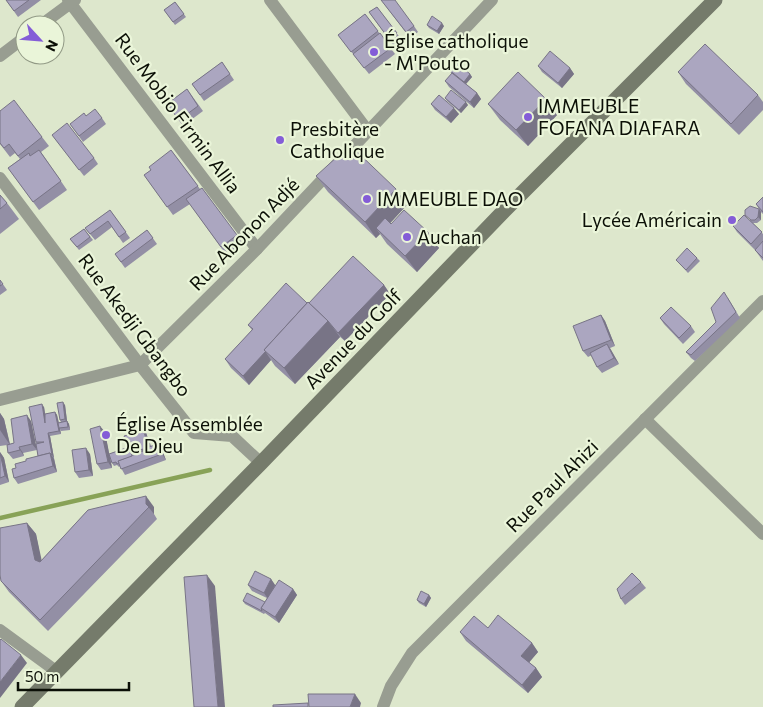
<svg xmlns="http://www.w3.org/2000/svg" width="763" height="707" font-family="Commissioner,sans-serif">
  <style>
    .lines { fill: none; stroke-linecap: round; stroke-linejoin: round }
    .stream { stroke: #88a257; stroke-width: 4.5 }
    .minor { stroke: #989d91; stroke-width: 12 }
    .secondary { stroke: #757b6b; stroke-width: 15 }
    .wall { fill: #938fa5 }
    .shaded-wall { fill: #787486 }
    .building { fill: #aba6c0; stroke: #787486 }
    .poi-dot { fill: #845dd7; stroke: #eaf5d9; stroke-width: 2 }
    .labels { text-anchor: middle; stroke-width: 4.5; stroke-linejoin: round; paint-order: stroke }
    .poi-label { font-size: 19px; fill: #0b0f06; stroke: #eaf5d9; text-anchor: start }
    .street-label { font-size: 19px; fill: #0b0f06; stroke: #eaf5d9 }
  </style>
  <rect width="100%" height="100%" fill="#dde7cc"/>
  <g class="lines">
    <!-- stream -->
    <path class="stream" d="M0,518L210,470"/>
    <!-- minor -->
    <g class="minor">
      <path d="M68,0L257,249"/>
      <path d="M270,0L368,131"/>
      <path d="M41,25L75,0"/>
      <path d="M0,56L25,37"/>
      <path d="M0,178L140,365L194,433L232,436L261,463"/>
      <path d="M0,400L140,365L257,249L492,0"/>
      <path d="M645,419L763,534"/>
      <path d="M0,630L56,671"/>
      <path d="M383,707L391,686L412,653L763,301"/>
    </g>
    <!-- secondary -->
    <path class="secondary" d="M22,707L261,463L500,215L715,0"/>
  </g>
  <!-- wall -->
  <g class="wall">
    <path d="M6,0H41L18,17Z"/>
    <path d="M381,0L414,26L418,32L410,38Z"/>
    <path d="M175,2L186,17L175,25L164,10Z"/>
    <path d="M377,7L401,39L393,45L369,12Z"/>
    <path d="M365,14L395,54L369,74L338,35Z"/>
    <path d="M427,25L444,26L439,34L429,28Z"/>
    <path d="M222,62L234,80L204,101L192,84Z"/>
    <path d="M538,66L570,68L574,74L562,88L542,72Z"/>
    <path d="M448,69L470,74L472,77L466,84L477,93L481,99L474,108L449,87L445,81L452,74Z"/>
    <path d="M678,72L758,95L763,102V110L739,135L686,84Z"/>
    <path d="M187,89L203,111L183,126L167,104Z"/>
    <path d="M445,98L468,105L461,113L447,101Z"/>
    <path d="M431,104L459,114L451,123L435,110Z"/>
    <path d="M488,104L557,115L528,146L500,120Z"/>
    <path d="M0,111L42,137L49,146L41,152L67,190L39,210L8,168L20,159L15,153L10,157L0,144Z"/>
    <path d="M86,116L102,118L106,124L83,142L70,124Z"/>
    <path d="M52,135L94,158L98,164L84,176Z"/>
    <path d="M171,150L200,189L202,188L243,244L227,256L190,204L173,215L144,175L151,170Z"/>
    <path d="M316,176L407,205L390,223L391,224L428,232L439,248L417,272L387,244L380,234L376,238L328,192Z"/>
    <path d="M0,195L7,203L19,219L0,234Z"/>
    <path d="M763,197V214L760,211L761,212V220L757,223H753L763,234V241L755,250L737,232L733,226L750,220L759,209L756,204Z"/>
    <path d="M110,210L130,238L123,243L112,227L95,240L85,228Z"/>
    <path d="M84,229L93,240L79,250L70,239Z"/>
    <path d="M147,230L157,244L125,268L115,254Z"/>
    <path d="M763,241V261L755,250Z"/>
    <path d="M697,258L700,261L688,273L676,260Z"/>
    <path d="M0,280L7,290L0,295Z"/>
    <path d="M384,285L390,294L345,341L339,336L340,337L295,384L275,366L271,360L249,385L231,368L225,359L252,330L248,325L307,303Z"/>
    <path d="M728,298L740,318L695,361L691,358L686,352L716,322Z"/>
    <path d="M601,315L605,321L615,346L610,348L619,364L602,373L597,367L592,355L588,357L583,351Z"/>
    <path d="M660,318L691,326L695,332L683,344L664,324Z"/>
    <path d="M65,405L67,421L69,424L70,430L61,431L60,429L61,434L50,436L54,458L57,472L18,484L14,478L16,468L26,461L38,456L36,442L44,407L45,414L55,412L57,415L59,423L61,422L60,420Z"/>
    <path d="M0,413L4,419L10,444L14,443L31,421L37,450L23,453L24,456L13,459L8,453L7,445L0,446Z"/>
    <path d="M141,424L145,430L151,446L158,444L162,450L166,460L125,475L120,466L119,467L117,465L114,466L112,463L110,456L112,468L101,470L97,464L105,432L109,454L129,447L133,455L136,454L133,448H130L126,442L131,434Z"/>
    <path d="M0,452L4,458L9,482L0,485Z"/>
    <path d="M90,454L93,476L79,478L75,472Z"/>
    <path d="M154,507V514L157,519L48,631L9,592L1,581L27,523L36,534L41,561L88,510Z"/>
    <path d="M271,579L275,585L293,589L297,595L279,623L265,613L264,614L245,604L243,601L265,602L267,598L252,591L248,585Z"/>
    <path d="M641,582L646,588L625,605L621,599Z"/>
    <path d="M429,595L431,598L426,607L419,603L417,600Z"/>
    <path d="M488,628L532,643L538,652L529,662L536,668L542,677L528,693L466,641L460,632Z"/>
  </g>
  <!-- shaded-wall -->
  <g class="shaded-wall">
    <path d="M442,23L444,26L439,34L437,31Z"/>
    <path d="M570,68L574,74L562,88L558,83Z"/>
    <path d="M470,74L472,77L465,85L463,82Z"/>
    <path d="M477,93L481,99L474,108L470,102Z"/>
    <path d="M546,99L557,115L528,146L516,130Z"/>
    <path d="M466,102L468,105L461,113L459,110Z"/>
    <path d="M454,108L459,114L451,123L446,117Z"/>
    <path d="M396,189L407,205L381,233L376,228L380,234L376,238L365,222Z"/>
    <path d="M759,209L761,212V220L758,217Z"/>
    <path d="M428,232L439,248L417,272L405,256Z"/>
    <path d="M384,285L390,294L345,341L338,333Z"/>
    <path d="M601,315L605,321L615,346L611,340Z"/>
    <path d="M328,321L340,337L295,384L284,368Z"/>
    <path d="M607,344L611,350L619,364L614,358Z"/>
    <path d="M265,351L271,360L249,385L243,376Z"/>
    <path d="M63,402L65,405L67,421L69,424L70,430L65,419Z"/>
    <path d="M42,404L44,407L47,426L45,423Z"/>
    <path d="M55,412L57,415L61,434L59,431Z"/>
    <path d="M0,413L4,419L10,445L0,430Z"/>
    <path d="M27,415L31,421L37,450L32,444Z"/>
    <path d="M141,424L145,430L153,453L149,447Z"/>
    <path d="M100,426L105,432L112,468L108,462Z"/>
    <path d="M48,433L50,436L54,458L52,455Z"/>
    <path d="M158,444L162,450L166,460L162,454Z"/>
    <path d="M19,447L23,453L24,456L20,450Z"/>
    <path d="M86,448L90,454L93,476L89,470Z"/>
    <path d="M0,452L4,458L9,482L5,476Z"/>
    <path d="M50,453L54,459L57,472L53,466Z"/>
    <path d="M146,496L154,507V514L146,504Z"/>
    <path d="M27,523L36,534L44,571L35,560Z"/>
    <path d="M207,575L215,586L225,707H218Z"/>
    <path d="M271,579L275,585L268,599L264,593Z"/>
    <path d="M293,589L297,595L279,623L275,617Z"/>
    <path d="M429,595L431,598L426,607L424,604Z"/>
    <path d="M532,643L538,652L527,665L521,656Z"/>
    <path d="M21,655L27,663L0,698V682Z"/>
    <path d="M536,668L542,677L528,693L522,685Z"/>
    <path d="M355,694L361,703L360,707H350Z"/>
  </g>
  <!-- building -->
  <g class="building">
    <path d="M6,0H29L14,11Z"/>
    <path d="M381,0H395L414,26L406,32Z"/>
    <path d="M175,2L184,14L173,22L164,10Z"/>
    <path d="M377,7L397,33L389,39L369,12Z"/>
    <path d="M365,14L378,31L351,52L338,35Z"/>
    <path d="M432,16L442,23L437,31L427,25Z"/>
    <path d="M380,33L391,48L364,68L353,54Z"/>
    <path d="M705,44L758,95L731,124L678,72Z"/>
    <path d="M550,51L570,68L558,83L538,66Z"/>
    <path d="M455,61L470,74L464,82L448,69Z"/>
    <path d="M222,62L230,74L200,95L192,84Z"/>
    <path d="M518,72L546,99L516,130L488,104Z"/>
    <path d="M452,73L477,93L470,102L445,81Z"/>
    <path d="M187,89L198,106L179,120L167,104Z"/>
    <path d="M451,90L466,102L459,110L445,98Z"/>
    <path d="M439,95L454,108L446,117L431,104Z"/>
    <path d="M14,100L42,137L18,156L9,144L4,148L0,143V111Z"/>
    <path d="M95,109L102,118L79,136L70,124L84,113L86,116Z"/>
    <path d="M67,123L94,158L79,170L52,135Z"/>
    <path d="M350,145L396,189L365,222L316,176Z"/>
    <path d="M39,150L61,181L33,202L8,168L29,153L30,156Z"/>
    <path d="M171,150L198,186L167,207L144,175L151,170L149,167Z"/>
    <path d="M202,188L237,235L221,247L186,199Z"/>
    <path d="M0,195L7,203L0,209Z"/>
    <path d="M763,197V212L756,204Z"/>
    <path d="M750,206L759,209L758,217L755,220H751L745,215V210Z"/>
    <path d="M110,210L126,232L119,237L108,221L90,234L85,228Z"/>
    <path d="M404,210L428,232L405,256L376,228L385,218L391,224Z"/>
    <path d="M744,215L762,232L751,244L733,226Z"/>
    <path d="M84,229L90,237L77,247L70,239Z"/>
    <path d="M147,230L153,238L121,262L115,254Z"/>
    <path d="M763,241V258L755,250Z"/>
    <path d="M687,248L697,258L686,270L676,260Z"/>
    <path d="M353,256L384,285L338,333L328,321L309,303Z"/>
    <path d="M0,280L3,284L0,286Z"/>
    <path d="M286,283L307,303L264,350L266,351L243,376L225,359L253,329L248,325Z"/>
    <path d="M724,292L736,312L691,355L686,352L716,322L711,308Z"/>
    <path d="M308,302L328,321L284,368L264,350Z"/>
    <path d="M671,307L691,326L679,338L660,318Z"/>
    <path d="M601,315L611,340L583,351L573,326Z"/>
    <path d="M607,344L614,358L597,367L590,353Z"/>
    <path d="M63,402L65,419L60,420L57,403Z"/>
    <path d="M42,404L45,423V414L55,412L59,431L48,433L52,455L50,453L38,456L36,444L44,442H36L29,407Z"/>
    <path d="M27,415L32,444L19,447L20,450L8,453L7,445L14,443L11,419Z"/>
    <path d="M67,421L68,427L59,428L58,423Z"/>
    <path d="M141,424L149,447L158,444L162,454L121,469L118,461L143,451V449L134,453L130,441L126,442L124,436L131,434L129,428Z"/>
    <path d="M100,426L108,462L97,464L90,429Z"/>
    <path d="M129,447L132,456L118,461L119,463L117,464L116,462L112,463L109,454Z"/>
    <path d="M86,448L89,470L75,472L72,450Z"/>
    <path d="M0,453L5,476L0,478Z"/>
    <path d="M50,453L53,466L14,478L12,469L16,468L15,464L26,461V459Z"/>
    <path d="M146,496V504L149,507L40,620L1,581L0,575V528L27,523L35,560L40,562L88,510Z"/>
    <path d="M255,571L271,579L264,593L248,585Z"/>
    <path d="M632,573L641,582L621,599L617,589Z"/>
    <path d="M207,575L218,707H194L184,577Z"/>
    <path d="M279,580L293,589L275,617L261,608Z"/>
    <path d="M421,591L429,595L424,604L417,600Z"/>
    <path d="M247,593L265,602L261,608L262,611L243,601Z"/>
    <path d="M498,615L532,643L521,656L536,668L522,685L460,632L474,616L488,628Z"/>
    <path d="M1,639L21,655L0,682V640Z"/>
    <path d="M308,694H355L350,707H309Z"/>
    <path d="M308,703V707H273V705Z"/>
  </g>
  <!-- markers -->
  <g class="poi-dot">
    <circle cx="374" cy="52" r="5"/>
    <circle cx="528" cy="117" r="5"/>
    <circle cx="280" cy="140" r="5"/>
    <circle cx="367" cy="199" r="5"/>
    <circle cx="732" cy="220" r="5"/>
    <circle cx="407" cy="237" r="5"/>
    <circle cx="106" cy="435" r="5"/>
  </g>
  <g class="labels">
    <!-- poi labels -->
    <g class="poi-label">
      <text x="384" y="48">Église catholique<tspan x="384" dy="22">- M'Pouto</tspan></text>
      <text x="538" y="113">IMMEUBLE<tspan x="538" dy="22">FOFANA DIAFARA</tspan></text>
      <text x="290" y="136">Presbitère<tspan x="290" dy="22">Catholique</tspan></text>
      <text x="377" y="206">IMMEUBLE DAO</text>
      <text x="722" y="227" text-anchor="end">Lycée Américain</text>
      <text x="417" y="244">Auchan</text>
      <text x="116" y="431">Église Assemblée<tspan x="116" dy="22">De Dieu</tspan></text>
    </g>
    <!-- street labels -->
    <g class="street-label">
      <text transform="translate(178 113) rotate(53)" y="7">Rue Mobio Firmin Allia</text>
      <text transform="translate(244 234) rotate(-46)" y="7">Rue Abonon Adjé</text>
      <text transform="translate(135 325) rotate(53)" y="7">Rue Akedji Gbangbo</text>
      <text transform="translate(353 339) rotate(-46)" y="7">Avenue du Golf</text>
      <text transform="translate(552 486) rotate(-45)" y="7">Rue Paul Ahizi</text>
    </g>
  </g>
  <!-- north arrow -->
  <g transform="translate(40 40) rotate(116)"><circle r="24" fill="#eaf5d9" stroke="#919985"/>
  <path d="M0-4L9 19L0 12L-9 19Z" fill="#845dd7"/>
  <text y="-8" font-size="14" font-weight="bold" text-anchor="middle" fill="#0b0f06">N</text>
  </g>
  <!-- scale -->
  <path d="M18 682v8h111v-8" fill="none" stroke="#0b0f06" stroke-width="2.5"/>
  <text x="25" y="682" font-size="15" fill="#0b0f06" stroke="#eaf5d9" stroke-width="4" paint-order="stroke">50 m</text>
</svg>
